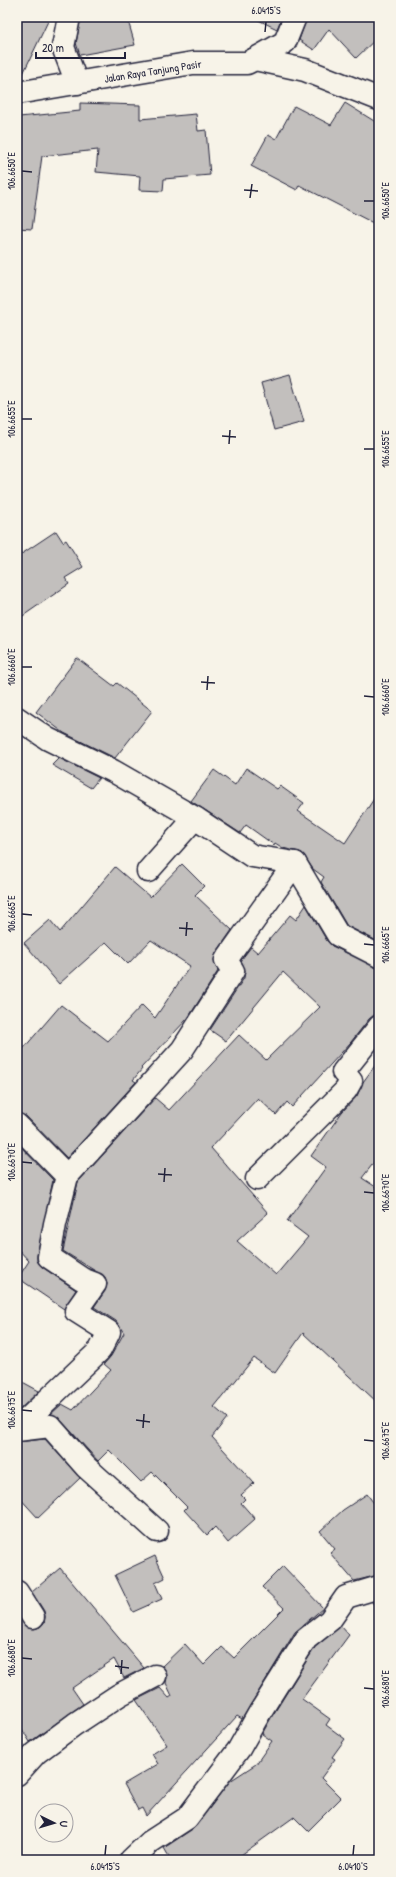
<svg xmlns="http://www.w3.org/2000/svg" width="396" height="1877" font-family="'Patrick Hand',sans-serif">
  <style>
    .building { fill: #c2bfbd; stroke: #22223b }
    .lines { fill: none; stroke-linecap: round; stroke-linejoin: round }
    .minor-casing { stroke: #22223b; stroke-width: 25 }
    .tertiary-casing { stroke: #22223b; stroke-width: 25 }
    .minor { stroke: #f7f3e8; stroke-width: 22 }
    .tertiary { stroke: #f7f3e8; stroke-width: 22 }
    .ticks { fill: none; stroke: #22223b; stroke-width: 1.5 }
    .labels { text-anchor: middle; stroke-width: 3; stroke-linejoin: round; paint-order: stroke }
    .street-label { font-size: 11px; fill: #22223b; stroke: #f7f3e8 }
    .neatline { fill: none; stroke: #22223b; stroke-width: 1.5 }
    .ticks-label { font-size: 10px; text-anchor: middle; fill: #22223b }
  </style>
  <rect width="100%" height="100%" fill="#f7f3e8"/>
  <filter id="ink" filterUnits="userSpaceOnUse"><feTurbulence type="fractalNoise" baseFrequency=".025" numOctaves="2"/><feDisplacementMap in="SourceGraphic" scale="8" xChannelSelector="R" yChannelSelector="G"/><feConvolveMatrix kernelMatrix="1 2 1 2 8 2 1 2 1" color-interpolation-filters="sRGB"/></filter>
  <g filter="url(#ink)">
    <!-- building -->
    <g class="building">
      <path d="M17,17H50L20,80H17Z"/>
      <path d="M81,17H127L135,45L80,55L76,43Z"/>
      <path d="M252,17H282L277,29Z"/>
      <path d="M307,17H379V36L356,58L329,29L314,50L299,40Z"/>
      <path d="M80,103L140,105V119L196,114L198,131L206,130L210,175L164,179L163,191L139,190L140,176L96,172L98,150L42,156L32,229L17,228V147L22,148L19,117L80,111Z"/>
      <path d="M345,103L379,124V226L299,185L297,190L251,166L268,135L276,139L294,106L331,125Z"/>
      <path d="M290,375L304,422L274,430L261,383Z"/>
      <path d="M56,531L63,542L66,540L83,567L65,578L69,584L17,620V557Z"/>
      <path d="M77,658L114,686L117,683L152,711L115,758L64,733L36,712Z"/>
      <path d="M59,758L99,778L91,788L52,765Z"/>
      <path d="M246,768L277,789L280,786L304,803L298,811L345,843L379,791V942L347,926L321,882L324,877L313,869L302,853L283,848L275,843L274,845L246,825L240,833L191,801L214,770L235,785Z"/>
      <path d="M182,864L204,886L195,895L232,930L216,953L214,960L218,971L188,1018L141,1068L142,1069L133,1080L136,1082L67,1158L26,1116L17,1113V1056L61,1005L108,1041L142,1005L155,1018L190,966L151,940L128,964L106,942L59,984L24,943L50,920L60,932L115,867L150,897Z"/>
      <path d="M306,905L327,941L332,946L379,968V1011L369,1019L351,1042L292,1107L287,1102L276,1115L258,1098L211,1148L268,1213L237,1241L276,1275L308,1237L287,1221L326,1167L311,1156L342,1112L357,1096L363,1082L379,1060V1156L362,1178L379,1189V1404L303,1333L275,1373L254,1358L214,1407L227,1418L212,1437L254,1483L241,1495L245,1499L241,1503L255,1519L228,1543L215,1527L207,1535L184,1510L187,1507L152,1472L141,1482L109,1450L98,1461L59,1418L51,1414L62,1404L73,1410L111,1370L104,1364L111,1356L124,1333L116,1321L94,1307L105,1291L107,1284L105,1277L63,1251L78,1182L155,1098L169,1110L239,1035L266,1060L320,1007L283,972L226,1041L210,1030L244,978L245,971L241,960L251,947L258,953L290,915L296,920Z"/>
      <path d="M17,1143L53,1180L37,1255V1261L42,1267L76,1290L64,1309L18,1278L29,1261L17,1248Z"/>
      <path d="M17,1379L39,1391L17,1412Z"/>
      <path d="M45,1439L80,1478L38,1518L17,1495V1442Z"/>
      <path d="M367,1494L379,1510V1575L354,1581L330,1553L335,1549L320,1531L343,1510Z"/>
      <path d="M155,1556L165,1578L155,1583L162,1599L133,1612L115,1575Z"/>
      <path d="M283,1566L323,1608L295,1632L242,1719L237,1716L146,1816L142,1808L138,1810L124,1784L158,1764L152,1754L167,1745L136,1700L160,1688L169,1698L172,1696L166,1683L167,1677L166,1671L162,1666L185,1644L204,1665L222,1647L234,1658L284,1608L262,1587Z"/>
      <path d="M60,1568L144,1668L124,1678L114,1659L72,1688L83,1704L30,1742L17,1721V1615L28,1628L34,1629L40,1627L44,1623L45,1617L44,1611L32,1592Z"/>
      <path d="M379,1600V1611L372,1602Z"/>
      <path d="M341,1626L349,1635L302,1699L330,1719L326,1725L345,1739L332,1757L335,1759L321,1778L341,1798L308,1831L294,1817L234,1860H171L164,1848L194,1828L230,1781L256,1764L272,1741L262,1734L271,1718L315,1647Z"/>
    </g>
    <g class="lines">
      <defs>
        <g id="minor">
          <path d="M69,17L63,47L77,83"/>
          <path d="M255,59L285,42L295,17"/>
          <path d="M17,718L48,739L113,771L195,818L252,856L295,863L338,935L379,956"/>
          <path d="M148,871L195,818"/>
          <path d="M17,1125L67,1176L55,1224L49,1257L82,1279L95,1284L76,1311L109,1332L100,1350L17,1429"/>
          <path d="M67,1176L182,1050L233,971L226,960L295,863"/>
          <path d="M257,1179L346,1090L351,1081L343,1072L379,1027"/>
          <path d="M17,1430L50,1426L86,1467L157,1531"/>
          <path d="M17,1592L33,1617"/>
          <path d="M17,1774L36,1753L75,1724L119,1695L155,1676"/>
          <path d="M131,1860L150,1842L187,1818L239,1749L260,1712L306,1639L330,1620L346,1597L379,1587"/>
        </g>
        <path id="tertiary" d="M17,93L193,63H247L255,59L305,70L379,99"/>
      </defs>
      <!-- minor casing -->
      <use href="#minor" class="minor-casing"/>
      <!-- tertiary casing -->
      <use href="#tertiary" class="tertiary-casing"/>
      <!-- minor -->
      <use href="#minor" class="minor"/>
      <!-- tertiary -->
      <use href="#tertiary" class="tertiary"/>
    </g>
  </g>
  <!-- ticks -->
  <path class="ticks" d="M265,32L266,22M22,171L32,172M244,190L258,191M250,198L252,184M364,201H374M22,419H32M222,436L236,437M229,444L230,430M364,449H374M22,667H32M201,682L215,683M207,690L208,676M364,696L374,697M22,914L32,915M179,928L193,929M186,936L187,922M364,944L374,945M22,1162L32,1163M158,1174L172,1175M164,1182L165,1168M364,1192L374,1193M22,1410L32,1411M136,1420L150,1422M143,1428L144,1414M364,1440L374,1441M22,1658L32,1659M115,1666L129,1668M121,1674L122,1660M364,1688L374,1689M105,1855L106,1845M353,1855L354,1845"/>
  <g class="labels">
    <!-- street labels -->
    <g class="street-label">
      <text transform="translate(153 71) rotate(-9)" y="4">Jalan Raya Tanjung Pasir</text>
    </g>
  </g>
  <!-- margin -->
  <rect width="396" height="1877" fill="none" stroke="#f7f3e8" stroke-width="44"/>
  <!-- north arrow -->
  <g transform="translate(54 1823) rotate(95)"><circle r="19" fill="#f7f3e8" stroke="#a29fa3"/>
  <path d="M0-3L7 15L0 10L-7 15Z" fill="#22223b"/>
  <text y="-6" font-size="11" font-weight="bold" text-anchor="middle" fill="#22223b">U</text>
  </g>
  <!-- scale -->
  <path d="M36 52v6h89v-6" fill="none" stroke="#22223b" stroke-width="2"/>
  <text x="42" y="52" font-size="12" fill="#22223b" stroke="#f7f3e8" stroke-width="3" paint-order="stroke">20 m</text>
  <rect x="22" y="22" width="352" height="1833" class="neatline"/>
  <g class="ticks-label">
    <text x="266" y="14">6.0415°S</text>
    <text transform="translate(11 171) rotate(-90)" y="4">106.6650°E</text>
    <text transform="translate(385 201) rotate(-90)" y="4">106.6650°E</text>
    <text transform="translate(11 419) rotate(-90)" y="4">106.6655°E</text>
    <text transform="translate(385 449) rotate(-90)" y="4">106.6655°E</text>
    <text transform="translate(11 667) rotate(-90)" y="4">106.6660°E</text>
    <text transform="translate(385 697) rotate(-90)" y="4">106.6660°E</text>
    <text transform="translate(11 914) rotate(-90)" y="4">106.6665°E</text>
    <text transform="translate(385 945) rotate(-90)" y="4">106.6665°E</text>
    <text transform="translate(11 1162) rotate(-90)" y="4">106.6670°E</text>
    <text transform="translate(385 1193) rotate(-90)" y="4">106.6670°E</text>
    <text transform="translate(11 1410) rotate(-90)" y="4">106.6675°E</text>
    <text transform="translate(385 1441) rotate(-90)" y="4">106.6675°E</text>
    <text transform="translate(11 1658) rotate(-90)" y="4">106.6680°E</text>
    <text transform="translate(385 1689) rotate(-90)" y="4">106.6680°E</text>
    <text x="105" y="1870">6.0415°S</text>
    <text x="353" y="1870">6.0410°S</text>
  </g>
</svg>
